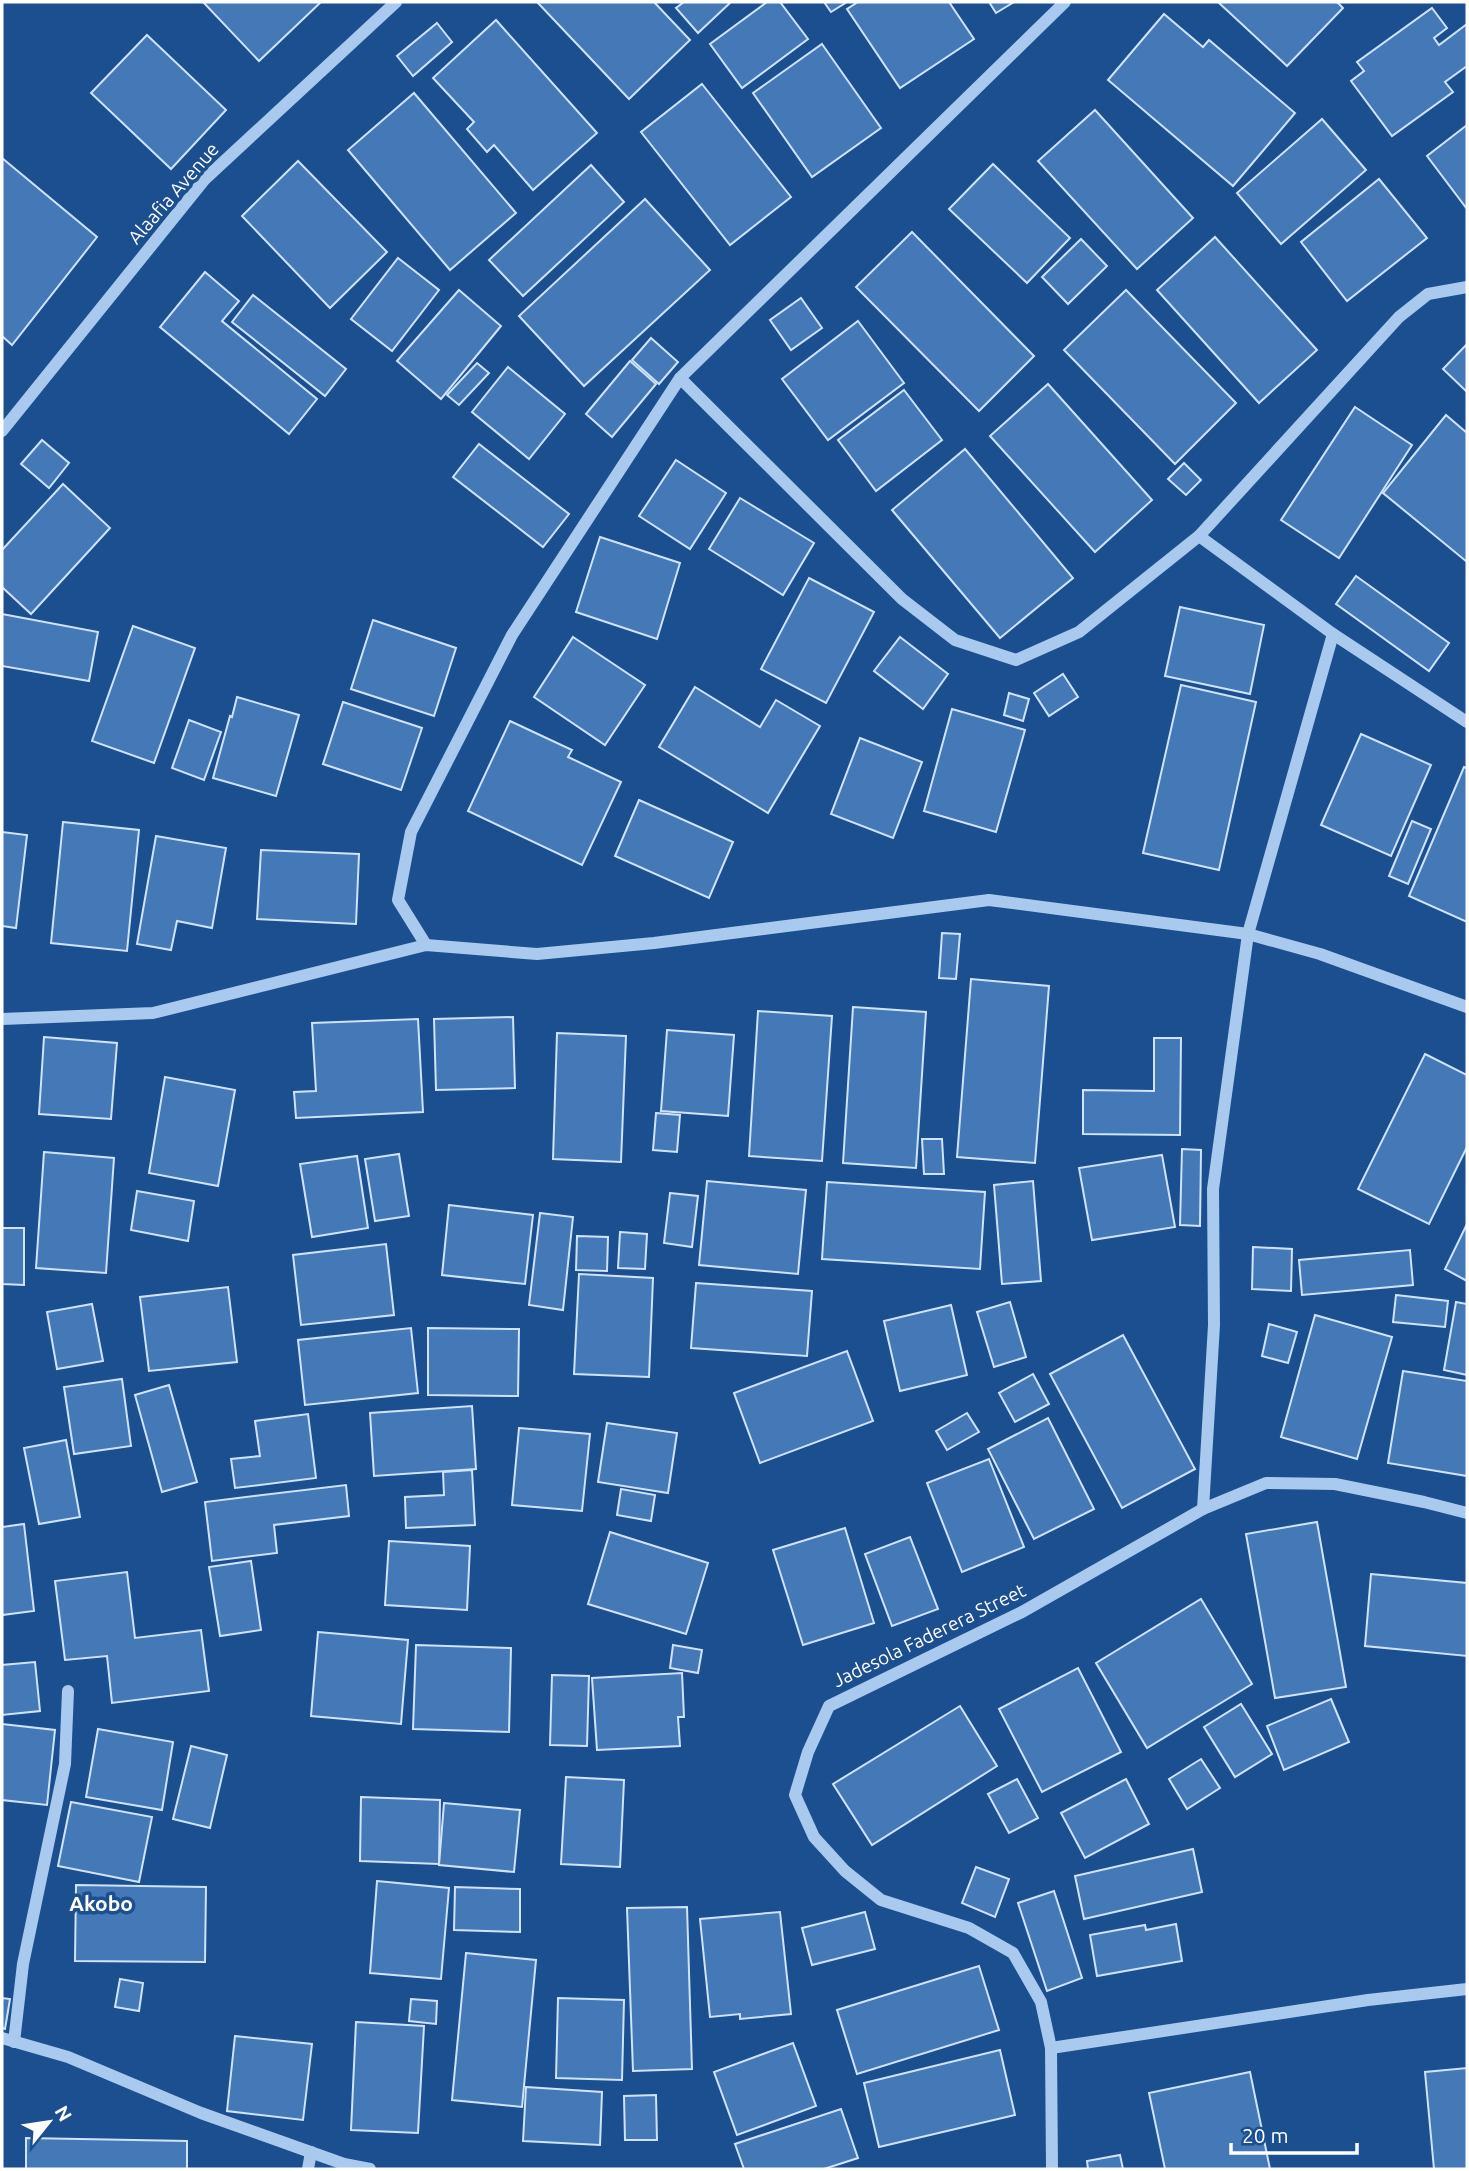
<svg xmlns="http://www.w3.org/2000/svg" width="1469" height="2171" font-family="Ubuntu,sans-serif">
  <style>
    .building { fill: #4478b7; stroke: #cfe3fa; stroke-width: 2 }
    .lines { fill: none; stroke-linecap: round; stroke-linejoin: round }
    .minor { stroke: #a9c9ee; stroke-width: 12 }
    .labels { text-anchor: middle; stroke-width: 7; stroke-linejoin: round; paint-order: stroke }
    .street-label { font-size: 19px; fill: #fff; stroke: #1b4f8f }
    .neighbourhood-label { font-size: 21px; font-weight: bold; fill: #fff; stroke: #1b4f8f }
  </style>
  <rect width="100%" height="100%" fill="#1b4f8f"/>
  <!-- building -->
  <g class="building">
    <path d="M203,2H321L259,61Z"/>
    <path d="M537,2H654L690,40L629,99Z"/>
    <path d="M684,2H731L698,33L676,8Z"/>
    <path d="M767,2H780L808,39L742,88L710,44Z"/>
    <path d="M824,2H847L831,12Z"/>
    <path d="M858,2H949L974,39L900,88L847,9Z"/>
    <path d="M989,2H1014L996,13Z"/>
    <path d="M1218,2H1337L1343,8L1287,66Z"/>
    <path d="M1432,8L1447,28L1434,38L1439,45L1467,24V66L1445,82L1453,92L1392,136L1351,81L1364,71L1357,62Z"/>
    <path d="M1164,14L1203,47L1209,40L1295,113L1233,186L1108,80Z"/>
    <path d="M496,20L597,133L533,190L494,145L487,152L467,129L474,122L433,78Z"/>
    <path d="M437,23L452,42L413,76L397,56Z"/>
    <path d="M147,35L226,110L171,169L91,93Z"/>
    <path d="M822,44L881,128L812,177L753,93Z"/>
    <path d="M702,84L791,197L730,245L641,132Z"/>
    <path d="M414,93L516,213L450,270L348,150Z"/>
    <path d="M1095,110L1193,218L1137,269L1038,161Z"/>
    <path d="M1322,119L1366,170L1281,244L1237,193Z"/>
    <path d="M1467,125V209L1427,156Z"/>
    <path d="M2,158L97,237L12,345L2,336Z"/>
    <path d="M298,161L387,252L330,308L242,216Z"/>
    <path d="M993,164L1070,238L1027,283L949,209Z"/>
    <path d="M591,165L624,202L523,296L489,260Z"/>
    <path d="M1379,179L1427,238L1347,301L1301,242Z"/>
    <path d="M645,199L710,270L584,386L519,316Z"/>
    <path d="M912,232L1034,356L979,411L856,287Z"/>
    <path d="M1215,237L1317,350L1259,403L1157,290Z"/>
    <path d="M1081,239L1107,266L1068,304L1042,277Z"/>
    <path d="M398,258L439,290L392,351L351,319Z"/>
    <path d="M205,272L239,301L222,321L317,399L289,434L160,327Z"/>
    <path d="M459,290L501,326L441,399L397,361Z"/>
    <path d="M1126,290L1236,403L1175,464L1064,350Z"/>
    <path d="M253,295L346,369L325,396L232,322Z"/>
    <path d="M801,298L822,328L791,350L770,320Z"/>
    <path d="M858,321L904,383L828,440L782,379Z"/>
    <path d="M651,338L678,362L659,384L632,360Z"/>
    <path d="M1467,344V392L1443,369Z"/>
    <path d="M630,361L656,384L612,437L586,414Z"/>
    <path d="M477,363L489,373L459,405L447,395Z"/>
    <path d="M508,367L565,414L529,459L472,412Z"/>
    <path d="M1048,384L1152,500L1095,552L990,436Z"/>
    <path d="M904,390L942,440L876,491L838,440Z"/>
    <path d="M1355,407L1412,445L1339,558L1281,520Z"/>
    <path d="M1446,415L1467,433V562L1383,493Z"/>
    <path d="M42,440L69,463L49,488L21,464Z"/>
    <path d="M479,444L569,514L543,547L453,477Z"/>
    <path d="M965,449L1073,578L1000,638L892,510Z"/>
    <path d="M676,460L726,493L690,549L639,516Z"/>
    <path d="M1184,463L1201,480L1186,495L1168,479Z"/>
    <path d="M63,484L110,528L31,614L2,587V550Z"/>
    <path d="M740,498L814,543L783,595L709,549Z"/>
    <path d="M600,537L680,563L657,639L576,612Z"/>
    <path d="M1356,576L1449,643L1429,671L1336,604Z"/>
    <path d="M809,578L874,612L826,703L761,669Z"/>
    <path d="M1180,607L1264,625L1250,694L1165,676Z"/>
    <path d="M2,614L98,632L89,681L2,666Z"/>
    <path d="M373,620L456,648L434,716L351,689Z"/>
    <path d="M133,626L195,648L154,763L92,741Z"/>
    <path d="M573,637L645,685L605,745L534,697Z"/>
    <path d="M900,637L948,674L923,709L874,671Z"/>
    <path d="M1063,674L1078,697L1049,716L1034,693Z"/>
    <path d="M1181,685L1256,702L1219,870L1143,853Z"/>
    <path d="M695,687L760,727L776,700L820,726L768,813L659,747Z"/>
    <path d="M1009,693L1029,699L1023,721L1004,715Z"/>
    <path d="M237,697L299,715L276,796L213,778L230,716L232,717Z"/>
    <path d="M343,702L422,728L401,790L323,764Z"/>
    <path d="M952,709L1025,730L996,832L924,811Z"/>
    <path d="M189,720L221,732L204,780L172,768Z"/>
    <path d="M510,721L572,750L568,757L621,782L582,865L468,811Z"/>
    <path d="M1361,734L1431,765L1391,856L1321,825Z"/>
    <path d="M860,738L922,762L893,838L831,814Z"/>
    <path d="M1464,767L1467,768V922L1409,896Z"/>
    <path d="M639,800L733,842L709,898L615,856Z"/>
    <path d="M1412,821L1431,829L1408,884L1389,876Z"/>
    <path d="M63,822L139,830L127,951L51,943Z"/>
    <path d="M2,832L27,835L16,928L2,926Z"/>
    <path d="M156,836L226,848L212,928L177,921L171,950L137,944Z"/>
    <path d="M261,850L359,854L356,924L257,919Z"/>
    <path d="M942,933L960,934L956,979L939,978Z"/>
    <path d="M971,979L1049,986L1035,1163L957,1157Z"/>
    <path d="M853,1007L926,1012L916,1168L843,1163Z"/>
    <path d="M758,1011L832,1016L822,1161L749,1156Z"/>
    <path d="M513,1017L515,1088L436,1090L434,1019Z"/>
    <path d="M418,1019L423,1112L296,1118L294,1092L316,1091L312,1023Z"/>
    <path d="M667,1030L734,1035L728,1116L661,1111Z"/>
    <path d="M557,1033L626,1036L621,1162L553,1159Z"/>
    <path d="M44,1037L117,1043L111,1119L39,1114Z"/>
    <path d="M1154,1038H1181L1180,1135L1083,1134V1090L1154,1091Z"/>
    <path d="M1425,1054L1467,1075V1147L1429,1224L1358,1189Z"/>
    <path d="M165,1077L235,1090L218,1186L149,1173Z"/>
    <path d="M656,1113L680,1115L677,1152L653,1150Z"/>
    <path d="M922,1139H942L944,1174H924Z"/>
    <path d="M1182,1149L1201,1150L1200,1226L1180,1225Z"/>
    <path d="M44,1152L114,1158L106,1273L36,1268Z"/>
    <path d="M399,1154L409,1216L375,1221L365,1159Z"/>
    <path d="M1162,1155L1175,1227L1092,1240L1079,1168Z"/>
    <path d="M357,1156L368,1228L312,1237L300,1164Z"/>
    <path d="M707,1181L806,1190L798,1274L699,1265Z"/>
    <path d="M1033,1181L1041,1281L1002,1284L994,1185Z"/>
    <path d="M827,1182L985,1192L980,1269L822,1259Z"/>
    <path d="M137,1191L194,1201L188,1241L131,1230Z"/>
    <path d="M670,1193L698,1196L692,1247L664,1243Z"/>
    <path d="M449,1205L533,1215L525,1284L442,1275Z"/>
    <path d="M540,1213L573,1217L563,1310L529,1305Z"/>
    <path d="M1467,1224V1281L1445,1269Z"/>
    <path d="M2,1228H24V1285L2,1284Z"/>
    <path d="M620,1232L647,1234L645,1269L618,1268Z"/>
    <path d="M577,1236L608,1237L607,1271L576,1270Z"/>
    <path d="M386,1244L394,1315L301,1325L293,1255Z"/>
    <path d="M1253,1247L1292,1249L1291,1291L1252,1289Z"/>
    <path d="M1410,1250L1413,1285L1302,1295L1299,1260Z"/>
    <path d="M579,1274L653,1278L649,1377L574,1374Z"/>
    <path d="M696,1283L812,1291L807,1356L691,1348Z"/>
    <path d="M228,1287L237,1362L149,1371L140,1297Z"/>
    <path d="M1396,1295L1448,1301L1445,1327L1393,1322Z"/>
    <path d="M1010,1302L1026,1357L994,1367L977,1312Z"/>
    <path d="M1456,1302L1467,1304V1375L1444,1370Z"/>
    <path d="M92,1304L103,1361L57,1369L47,1312Z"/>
    <path d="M951,1305L967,1375L900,1391L884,1321Z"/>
    <path d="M1315,1315L1392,1337L1357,1459L1281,1437Z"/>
    <path d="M1269,1324L1297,1332L1288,1363L1262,1356Z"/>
    <path d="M411,1328L418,1393L305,1405L298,1340Z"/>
    <path d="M428,1328L519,1329L518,1396L428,1395Z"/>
    <path d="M1123,1335L1195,1469L1122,1508L1050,1374Z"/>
    <path d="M847,1351L873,1421L760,1463L734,1393Z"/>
    <path d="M1403,1371L1467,1381V1476L1388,1463Z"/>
    <path d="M1033,1374L1049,1404L1015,1422L999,1393Z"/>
    <path d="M122,1379L131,1446L74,1454L64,1387Z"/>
    <path d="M169,1385L197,1482L162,1492L135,1395Z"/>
    <path d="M472,1406L476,1469L374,1476L370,1413Z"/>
    <path d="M967,1413L979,1432L947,1450L936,1431Z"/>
    <path d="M308,1414L316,1478L235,1488L231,1459L260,1456L255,1421Z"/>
    <path d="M1048,1418L1094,1509L1034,1539L988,1449Z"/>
    <path d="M607,1423L677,1433L668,1493L598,1482Z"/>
    <path d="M519,1428L590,1434L582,1511L512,1505Z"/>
    <path d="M66,1440L80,1517L39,1524L24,1448Z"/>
    <path d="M989,1459L1024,1547L962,1572L927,1483Z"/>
    <path d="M472,1470L475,1525L406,1528L405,1497L444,1495L443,1472Z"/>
    <path d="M346,1485L349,1516L274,1525L277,1553L212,1561L205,1502Z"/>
    <path d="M621,1489L655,1495L651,1521L617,1515Z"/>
    <path d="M1317,1522L1346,1687L1275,1698L1246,1534Z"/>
    <path d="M24,1524L34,1611L2,1615V1527Z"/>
    <path d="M845,1528L874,1623L803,1645L773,1550Z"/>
    <path d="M610,1532L708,1563L686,1634L588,1604Z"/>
    <path d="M910,1537L938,1609L892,1626L865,1554Z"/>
    <path d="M389,1541L470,1546L467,1610L385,1605Z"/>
    <path d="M251,1561L261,1630L220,1636L209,1567Z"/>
    <path d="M127,1572L135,1638L201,1630L209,1691L112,1703L107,1656L65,1660L55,1581Z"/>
    <path d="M1371,1574L1467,1583V1656L1365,1646Z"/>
    <path d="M1201,1599L1252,1684L1147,1748L1096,1663Z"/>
    <path d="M318,1632L408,1640L401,1724L311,1716Z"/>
    <path d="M416,1645L511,1648L509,1732L413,1729Z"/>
    <path d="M673,1645L702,1650L698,1673L670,1668Z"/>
    <path d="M35,1662L40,1711L2,1715V1665Z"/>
    <path d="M1078,1668L1121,1752L1042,1792L999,1709Z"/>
    <path d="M682,1673L684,1717H678L680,1746L597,1750L592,1678Z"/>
    <path d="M552,1675L589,1676L587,1746L550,1745Z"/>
    <path d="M1331,1699L1349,1742L1284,1770L1267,1726Z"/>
    <path d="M1241,1704L1272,1754L1235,1777L1204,1727Z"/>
    <path d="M960,1706L997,1766L872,1845L833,1784Z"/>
    <path d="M2,1724L55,1730L47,1805L2,1800Z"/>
    <path d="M98,1729L173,1742L162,1810L86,1797Z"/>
    <path d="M191,1746L227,1755L210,1828L173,1819Z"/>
    <path d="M1201,1759L1220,1788L1187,1809L1169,1779Z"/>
    <path d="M566,1777L624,1780L620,1867L561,1864Z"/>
    <path d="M1017,1779L1038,1818L1009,1833L988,1794Z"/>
    <path d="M1126,1779L1149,1824L1085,1858L1061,1813Z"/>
    <path d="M361,1797L440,1800L439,1864L360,1861Z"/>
    <path d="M71,1802L152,1817L139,1882L58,1866Z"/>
    <path d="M444,1803L520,1810L514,1872L439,1865Z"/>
    <path d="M1193,1849L1202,1892L1084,1919L1075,1876Z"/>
    <path d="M976,1867L1009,1879L995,1917L962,1903Z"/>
    <path d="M377,1881L449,1888L441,1979L370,1973Z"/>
    <path d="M76,1885L206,1887L205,1962L75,1961Z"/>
    <path d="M455,1887L520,1889V1932L454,1930Z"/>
    <path d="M1054,1891L1082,1978L1047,1991L1018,1903Z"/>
    <path d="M687,1907L692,2069L633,2071L627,1908Z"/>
    <path d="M780,1912L791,2014L740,2019V2014L710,2017L700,1919Z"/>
    <path d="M865,1912L875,1949L812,1965L802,1928Z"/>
    <path d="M1176,1924L1182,1961L1097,1976L1090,1935L1145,1925L1146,1930Z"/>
    <path d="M466,1953L536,1960L522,2107L452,2100Z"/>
    <path d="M979,1966L999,2030L857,2074L837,2010Z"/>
    <path d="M120,1979L143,1983L139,2011L115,2007Z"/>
    <path d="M2,1998L10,1999L5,2029L2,2028Z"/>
    <path d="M558,1998L624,2000L622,2080L556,2078Z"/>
    <path d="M411,1999L437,2001L436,2024L409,2021Z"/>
    <path d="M356,2022L424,2026L418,2133L351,2130Z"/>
    <path d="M235,2036L312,2044L303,2120L227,2111Z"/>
    <path d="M793,2043L816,2106L737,2135L714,2072Z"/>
    <path d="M1000,2050L1015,2115L879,2147L864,2083Z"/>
    <path d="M1467,2068V2169H1434L1425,2072Z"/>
    <path d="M1250,2072L1270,2169H1165L1149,2093Z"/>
    <path d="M526,2087L602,2092L600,2145L523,2141Z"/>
    <path d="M656,2095L657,2140H625L624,2096Z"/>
    <path d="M841,2109L858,2158L824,2169H744L735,2144Z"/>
    <path d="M26,2138L187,2141V2169H26Z"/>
    <path d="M1120,2155L1123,2169H1088L1087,2161Z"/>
  </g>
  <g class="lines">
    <!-- minor -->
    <g class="minor">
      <path d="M680,378L902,599L955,640L1016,660L1079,632L1199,536L1399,317L1428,294L1467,287"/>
      <path d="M2,431L205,179L396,2"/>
      <path d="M1199,536L1333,634L1467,722"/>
      <path d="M426,945L398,900L411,832L512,635L680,378L1065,2"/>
      <path d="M2,1019L153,1013L426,945L537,954L654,943L989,900L1248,934L1320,954L1467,1007"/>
      <path d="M1203,1509L1214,1325L1213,1189L1248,934L1333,634"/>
      <path d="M2,2038L68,2057L201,2113L344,2164L370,2169"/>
      <path d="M14,2042L23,1964L65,1764L68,1691"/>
      <path d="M1051,2048L1368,2000L1467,1989"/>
      <path d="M308,2169L311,2152"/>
      <path d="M1052,2169L1051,2048L1041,2002L1013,1953L969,1928L881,1900L845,1871L814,1837L795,1795L808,1752L829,1706L1022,1612L1203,1509L1266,1483L1335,1484L1424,1502L1467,1513"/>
    </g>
  </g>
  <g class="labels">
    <!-- street labels -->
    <g class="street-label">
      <text transform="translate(173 193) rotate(-49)" y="7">Alaafia Avenue</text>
      <text transform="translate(929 1635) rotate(-26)" y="7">Jadesola Faderera Street</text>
    </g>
    <!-- neighbourhood labels -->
    <g class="neighbourhood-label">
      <text x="101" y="1911">Akobo</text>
    </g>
  </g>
  <!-- border -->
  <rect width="1469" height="2171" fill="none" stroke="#ffffff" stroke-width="7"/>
  <!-- north arrow -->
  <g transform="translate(49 2122) rotate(60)" stroke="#1b4f8f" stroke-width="5" paint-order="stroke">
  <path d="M0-5L12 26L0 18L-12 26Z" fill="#ffffff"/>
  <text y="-10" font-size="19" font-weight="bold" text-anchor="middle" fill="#ffffff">N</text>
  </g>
  <!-- scale -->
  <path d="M1231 2143v10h126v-10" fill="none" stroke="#ffffff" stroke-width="3.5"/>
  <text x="1242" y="2143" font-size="21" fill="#ffffff" stroke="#1b4f8f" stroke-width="5" paint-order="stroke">20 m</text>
</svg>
